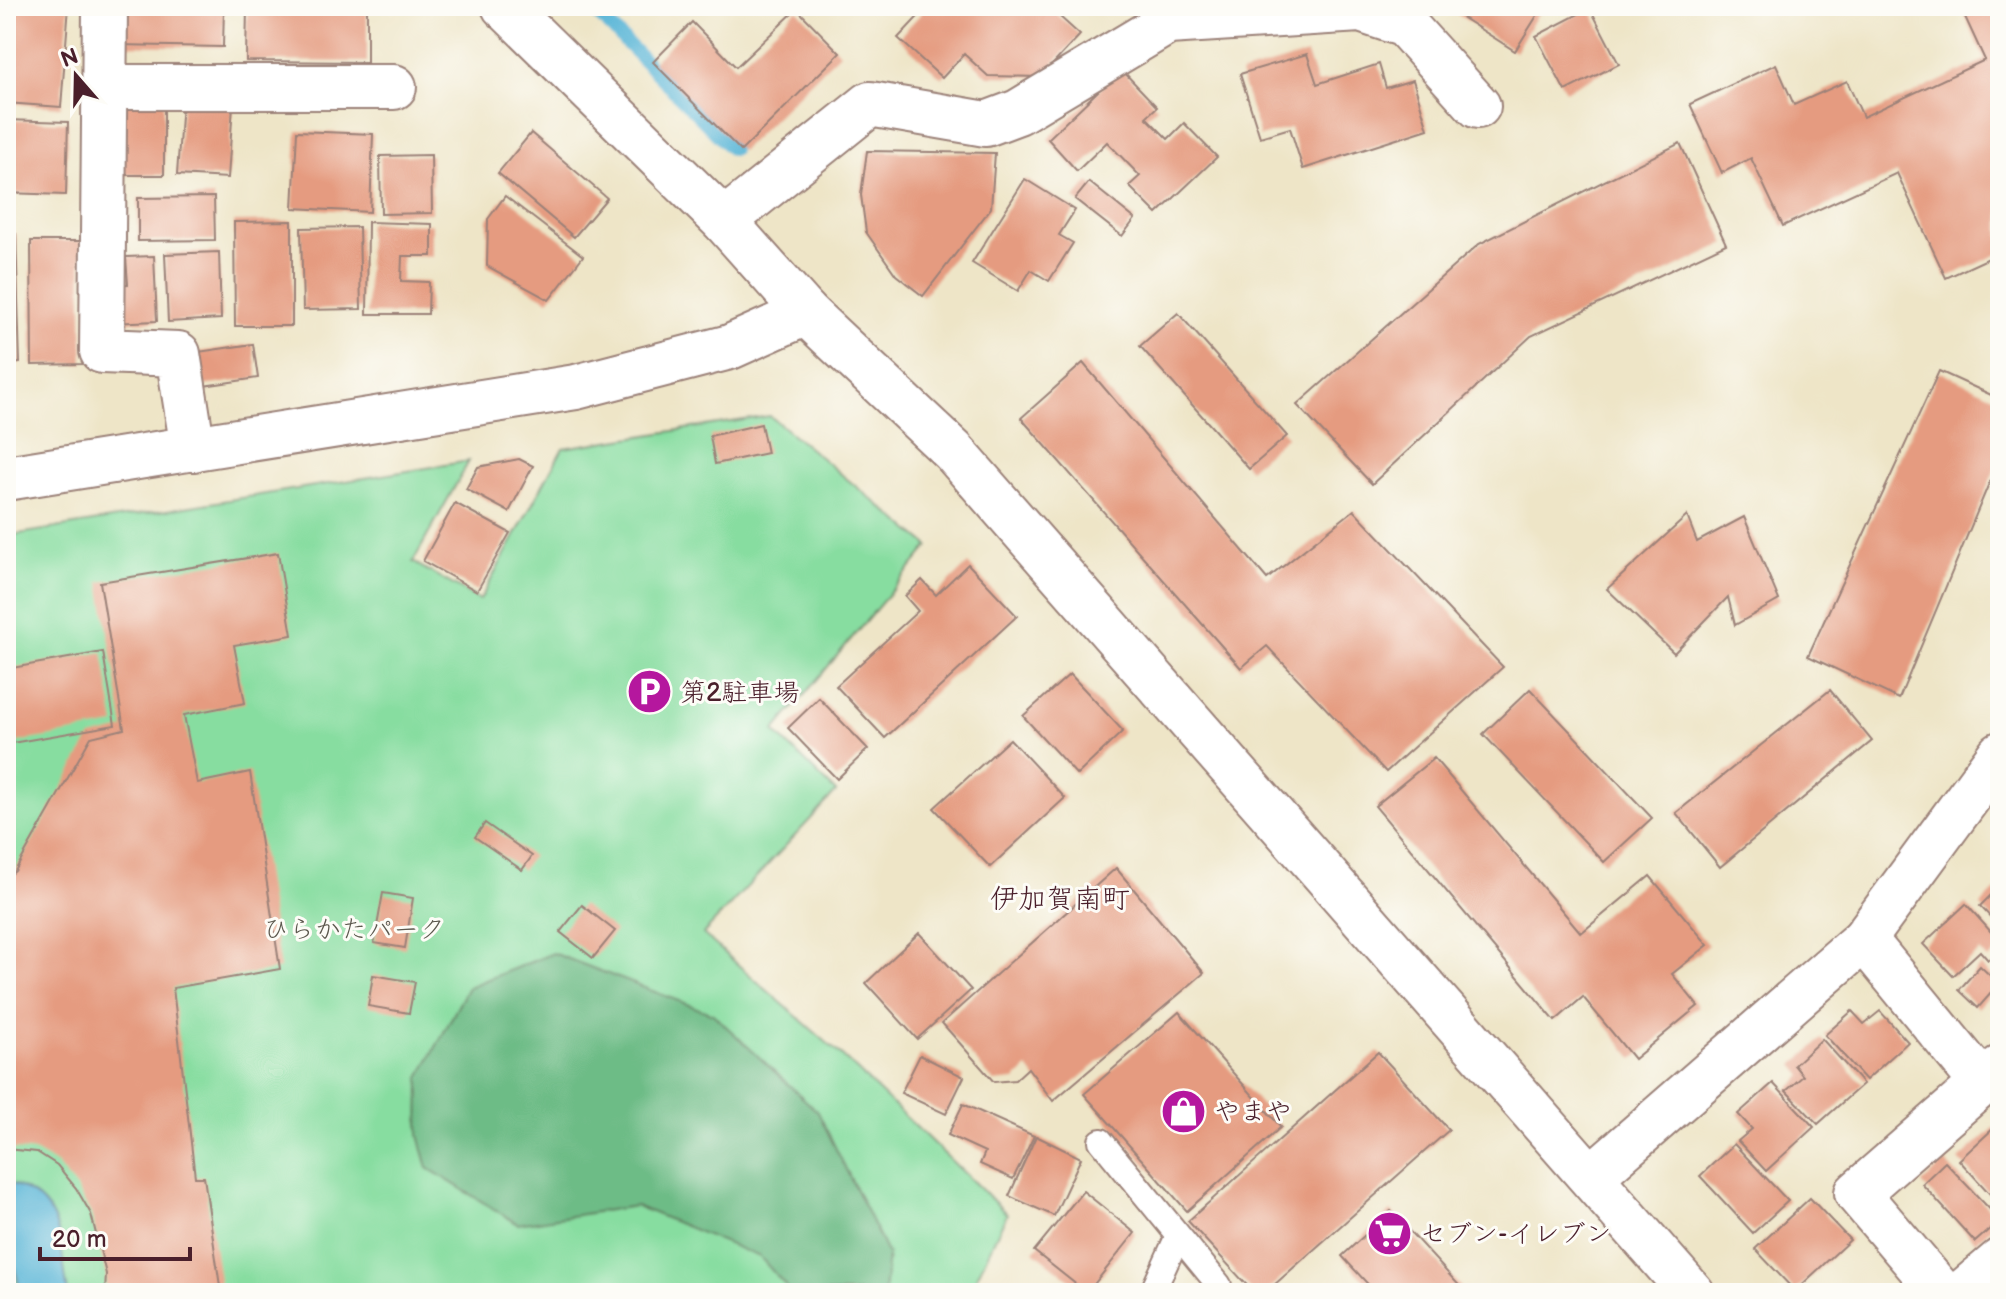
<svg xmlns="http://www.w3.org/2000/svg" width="2006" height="1299" font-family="'Balsamiq Sans','Klee One',sans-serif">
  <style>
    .green { fill: #87dda0; stroke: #687e66; stroke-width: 2 }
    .forest { fill: #6dbc86; stroke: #5c6e58; stroke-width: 2 }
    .water { fill: #59b5d7; stroke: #526a81; stroke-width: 2 }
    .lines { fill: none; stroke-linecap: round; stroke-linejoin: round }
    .stream { stroke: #59b5d7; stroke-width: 14 }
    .building { fill: #e59b80 }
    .service-casing { stroke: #9c8279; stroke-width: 28 }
    .minor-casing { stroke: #9c8279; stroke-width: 48 }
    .tertiary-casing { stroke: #9c8279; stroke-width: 48 }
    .service { stroke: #fff; stroke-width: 24 }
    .minor { stroke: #fff; stroke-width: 44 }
    .tertiary { stroke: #fff; stroke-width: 44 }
    .labels { text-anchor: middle; stroke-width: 6; stroke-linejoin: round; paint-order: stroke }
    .poi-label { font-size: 26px; fill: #4a1f2b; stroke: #fdfcf7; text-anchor: start }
    .park-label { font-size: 26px; fill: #5c584e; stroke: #fdfcf7 }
    .neighbourhood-label { font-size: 28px; fill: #4a1f2b; stroke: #fdfcf7 }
  </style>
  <rect width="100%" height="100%" fill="#fdfcf7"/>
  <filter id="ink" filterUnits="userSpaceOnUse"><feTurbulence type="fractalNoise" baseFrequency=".0125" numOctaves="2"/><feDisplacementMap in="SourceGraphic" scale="16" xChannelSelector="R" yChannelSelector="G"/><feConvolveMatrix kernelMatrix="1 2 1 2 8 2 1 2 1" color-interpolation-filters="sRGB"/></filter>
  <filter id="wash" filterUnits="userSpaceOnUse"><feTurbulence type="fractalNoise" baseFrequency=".006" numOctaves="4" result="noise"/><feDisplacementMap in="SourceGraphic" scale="32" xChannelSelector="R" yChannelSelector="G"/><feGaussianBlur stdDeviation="1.8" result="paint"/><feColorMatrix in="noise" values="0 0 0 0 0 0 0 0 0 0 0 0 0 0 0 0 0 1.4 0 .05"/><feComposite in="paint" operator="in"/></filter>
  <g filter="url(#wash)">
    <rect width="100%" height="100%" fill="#eee5c7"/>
    <!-- green -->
    <path class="green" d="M770,416L929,546L774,731L836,792L703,934L842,1056L1007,1214L969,1293H6V536L469,461L413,562L480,600L563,448Z"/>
    <!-- forest -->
    <path class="forest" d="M553,953L713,1014L818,1112L888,1255L884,1293H792L760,1257L636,1206L518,1224L428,1168L419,1135L420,1077L468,987Z"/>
    <!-- water -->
    <path class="water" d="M6,1182C66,1200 58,1239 68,1293H21L14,1265L6,1258Z"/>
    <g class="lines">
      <!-- stream -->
      <path class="stream" d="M590,6L732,149"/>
    </g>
    <g id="blocks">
      <!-- building -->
      <g class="building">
        <path d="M6,6H69L61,107L6,103Z"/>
        <path d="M118,6H224L223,47L117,45Z"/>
        <path d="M247,6H367V62L246,61Z"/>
        <path d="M928,6H1048L1080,35L1041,77L988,76L964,54L942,78L898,38Z"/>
        <path d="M1444,6H1543L1515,51Z"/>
        <path d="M1960,6H2000V253L1946,278L1897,173L1783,226L1751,158L1722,173L1690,104L1776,64L1794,105L1847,81L1863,117L1985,60Z"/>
        <path d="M1590,8L1619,64L1565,91L1536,36Z"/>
        <path d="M797,9L840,53L741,151L653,62L692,22L736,67Z"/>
        <path d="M1307,54L1317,84L1379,64L1386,88L1413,80L1428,129L1303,169L1290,128L1260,137L1240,74Z"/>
        <path d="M1121,69L1157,107L1146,117L1168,139L1184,123L1217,157L1157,214L1129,186L1140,176L1107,142L1077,171L1048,139Z"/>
        <rect x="117" y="101" width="47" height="74"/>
        <path d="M182,101L233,105L228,178L177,175Z"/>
        <path d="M6,120L68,122L66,195L6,193Z"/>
        <path d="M297,131L373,134L370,212L293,208Z"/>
        <path d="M531,133L607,198L574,237L498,173Z"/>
        <path d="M1680,143L1726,244L1531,336L1372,484L1297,405L1479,244Z"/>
        <path d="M867,151L995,153L991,208L923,296L896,275L866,232L861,195Z"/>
        <path d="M431,155L432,213L381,214L380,156Z"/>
        <path d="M1025,179L1075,210L1059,235L1073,243L1049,281L1031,270L1018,291L972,263Z"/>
        <path d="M1089,182L1135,219L1122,236L1075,199Z"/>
        <path d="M505,196L583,256L549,300L487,266L488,219Z"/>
        <path d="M214,197L215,240L138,241V198Z"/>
        <path d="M292,221V326H235L234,222Z"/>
        <path d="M368,222L432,224V256H402L401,281L429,282L428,314H367Z"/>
        <path d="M359,227L361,309L303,310L301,228Z"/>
        <path d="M6,234H16L20,363L6,364Z"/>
        <path d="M31,241H81L83,364L32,365Z"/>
        <path d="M219,252L221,319L168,322L165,254Z"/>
        <path d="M154,256L157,321L110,323L109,285L128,284L126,257Z"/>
        <path d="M1178,313L1287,436L1249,469L1140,346Z"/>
        <path d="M253,344L258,378L203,386L198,352Z"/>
        <path d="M1083,363L1267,579L1354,510L1503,667L1386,772L1267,646L1241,668L1021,418Z"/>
        <path d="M1939,371L2000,399V457L1899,699L1808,656Z"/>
        <path d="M761,424L767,453L715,464L710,436Z"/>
        <path d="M519,459L533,466L509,512L466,489L478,467Z"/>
        <path d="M455,503L510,533L477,591L423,561Z"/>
        <path d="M1687,516L1697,542L1744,517L1779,600L1735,625L1728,597L1674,653L1607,589Z"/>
        <path d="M278,553L292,635L234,645L245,703L184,715L197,783L250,772L280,969L173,988L195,1177H204L221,1293H105L106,1274L91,1214L76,1188L57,1165L37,1152L6,1149V878L15,871L91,737L124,729L100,582Z"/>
        <path d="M968,564L1017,616L885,738L836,686L918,611L905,596L922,580L936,595Z"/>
        <path d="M103,652L115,725L6,744V669Z"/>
        <path d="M1070,674L1123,731L1077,775L1023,716Z"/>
        <path d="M1530,689L1652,818L1604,862L1483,734Z"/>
        <path d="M1830,690L1872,741L1720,867L1676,813Z"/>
        <path d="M819,698L868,749L837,779L788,728Z"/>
        <path d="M1010,739L1065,798L990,867L934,808Z"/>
        <path d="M1434,758L1581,933L1650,876L1708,945L1672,974L1698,1006L1634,1059L1583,997L1555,1021L1375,806Z"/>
        <path d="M485,823L532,856L522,870L475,837Z"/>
        <path d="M1116,868L1204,973L1053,1101L1028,1068L1015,1080L994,1082L942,1023Z"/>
        <path d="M1996,890L2000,894V927L1980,906Z"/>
        <path d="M383,893L413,898L405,948L374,943Z"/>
        <path d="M1966,904L2000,942V949L1988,960L1980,951L1953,976L1923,944Z"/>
        <path d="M582,905L615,931L593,958L560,932Z"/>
        <path d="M919,933L971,990L917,1039L866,983Z"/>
        <path d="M1980,966L1999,984L1978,1008L1959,990Z"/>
        <path d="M373,975L415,982L409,1013L368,1006Z"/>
        <path d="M1852,1011L1864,1024L1880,1011L1908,1042L1866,1080L1825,1035Z"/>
        <path d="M1179,1012L1281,1127L1187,1211L1084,1094Z"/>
        <path d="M1822,1039L1863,1084L1818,1124L1786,1091L1803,1076L1794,1065Z"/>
        <path d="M1378,1052L1449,1130L1265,1293H1254L1188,1221Z"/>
        <path d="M920,1055L964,1077L946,1114L901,1093Z"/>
        <path d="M1773,1083L1814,1127L1766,1171L1738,1141L1752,1129L1738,1114Z"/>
        <path d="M963,1104L1034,1136L1013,1179L980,1164L985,1152L948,1135Z"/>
        <path d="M1995,1127L2000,1132V1205L1959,1160Z"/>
        <path d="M1036,1136L1081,1158L1054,1216L1009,1196Z"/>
        <path d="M1734,1144L1788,1201L1753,1233L1700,1176Z"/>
        <path d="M1945,1162L2000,1220L1975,1242L1922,1184Z"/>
        <path d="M1083,1191L1135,1233L1087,1293L1034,1251Z"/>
        <path d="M1810,1198L1850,1240L1795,1291L1755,1249Z"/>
        <path d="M1391,1211L1466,1293H1376L1342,1256Z"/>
      </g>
    </g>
  </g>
  <g filter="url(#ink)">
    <use href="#blocks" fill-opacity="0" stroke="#9c8279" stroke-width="2"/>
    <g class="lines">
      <defs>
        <g id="service">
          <path d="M1101,1141L1219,1285"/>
          <path d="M1152,1293L1177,1238"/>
        </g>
        <g id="minor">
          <path d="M105,6L102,351L178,354L193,449"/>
          <path d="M105,87H394"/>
          <path d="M724,221L870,104L986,124L1018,112L1168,22L1360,10L1405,25L1478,106"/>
          <path d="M1864,939L1982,1083"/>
          <path d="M1592,1176L1864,939L2000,754"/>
          <path d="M1942,1293L1857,1193L2000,1068"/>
          <path d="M1962,1293L2000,1261"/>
        </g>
        <g id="tertiary">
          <path d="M504,6L724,221L806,313L953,451L1692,1293"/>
          <path d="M6,478L576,387L730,347L806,313"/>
        </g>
      </defs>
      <!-- service casing -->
      <use href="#service" class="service-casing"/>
      <!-- minor casing -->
      <use href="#minor" class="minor-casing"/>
      <!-- tertiary casing -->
      <use href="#tertiary" class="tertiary-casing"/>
      <!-- service -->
      <use href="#service" class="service"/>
      <!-- minor -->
      <use href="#minor" class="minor"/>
      <!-- tertiary -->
      <use href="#tertiary" class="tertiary"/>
    </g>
  </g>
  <!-- icons -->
  <defs>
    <symbol id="parking-disc" viewBox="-11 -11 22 22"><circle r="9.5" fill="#b5179e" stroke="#fdfcf7"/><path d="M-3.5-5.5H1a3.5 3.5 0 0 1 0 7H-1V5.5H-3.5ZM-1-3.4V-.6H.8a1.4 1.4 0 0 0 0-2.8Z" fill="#fff"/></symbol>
    <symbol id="shop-disc" viewBox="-11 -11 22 22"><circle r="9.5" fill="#b5179e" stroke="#fdfcf7"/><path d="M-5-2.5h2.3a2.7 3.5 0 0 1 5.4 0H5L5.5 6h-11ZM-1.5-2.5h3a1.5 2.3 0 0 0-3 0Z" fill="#fff"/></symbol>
    <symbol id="supermarket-disc" viewBox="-11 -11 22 22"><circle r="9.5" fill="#b5179e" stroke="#fdfcf7"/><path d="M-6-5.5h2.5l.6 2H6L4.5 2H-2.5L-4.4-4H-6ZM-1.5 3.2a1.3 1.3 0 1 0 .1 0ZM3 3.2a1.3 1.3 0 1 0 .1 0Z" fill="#fff"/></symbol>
  </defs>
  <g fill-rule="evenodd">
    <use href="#parking-disc" x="624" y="666" width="51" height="51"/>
    <use href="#shop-disc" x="1158" y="1086" width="51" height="51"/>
    <use href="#supermarket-disc" x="1364" y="1208" width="51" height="51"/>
  </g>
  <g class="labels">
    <!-- poi labels -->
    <g class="poi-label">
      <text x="680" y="701">第2駐車場</text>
      <text x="1214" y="1120">やまや</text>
      <text x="1420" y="1242">セブン-イレブン</text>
    </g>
    <!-- park labels -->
    <g class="park-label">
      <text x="354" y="938">ひらかたパーク</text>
    </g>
    <!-- neighbourhood labels -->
    <g class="neighbourhood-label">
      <text x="1060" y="908">伊加賀南町</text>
    </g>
  </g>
  <!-- margin -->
  <rect width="2006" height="1299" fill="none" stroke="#fdfcf7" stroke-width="32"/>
  <!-- north arrow -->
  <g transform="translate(76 76) rotate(340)" stroke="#fdfcf7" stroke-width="6" paint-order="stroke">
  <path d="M0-6L14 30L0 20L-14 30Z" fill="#4a1f2b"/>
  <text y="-12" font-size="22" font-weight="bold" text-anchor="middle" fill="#4a1f2b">N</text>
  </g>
  <!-- scale -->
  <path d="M40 1247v12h150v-12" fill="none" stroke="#4a1f2b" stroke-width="4"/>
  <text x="52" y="1247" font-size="24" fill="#4a1f2b" stroke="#fdfcf7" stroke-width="6" paint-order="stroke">20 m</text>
</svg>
